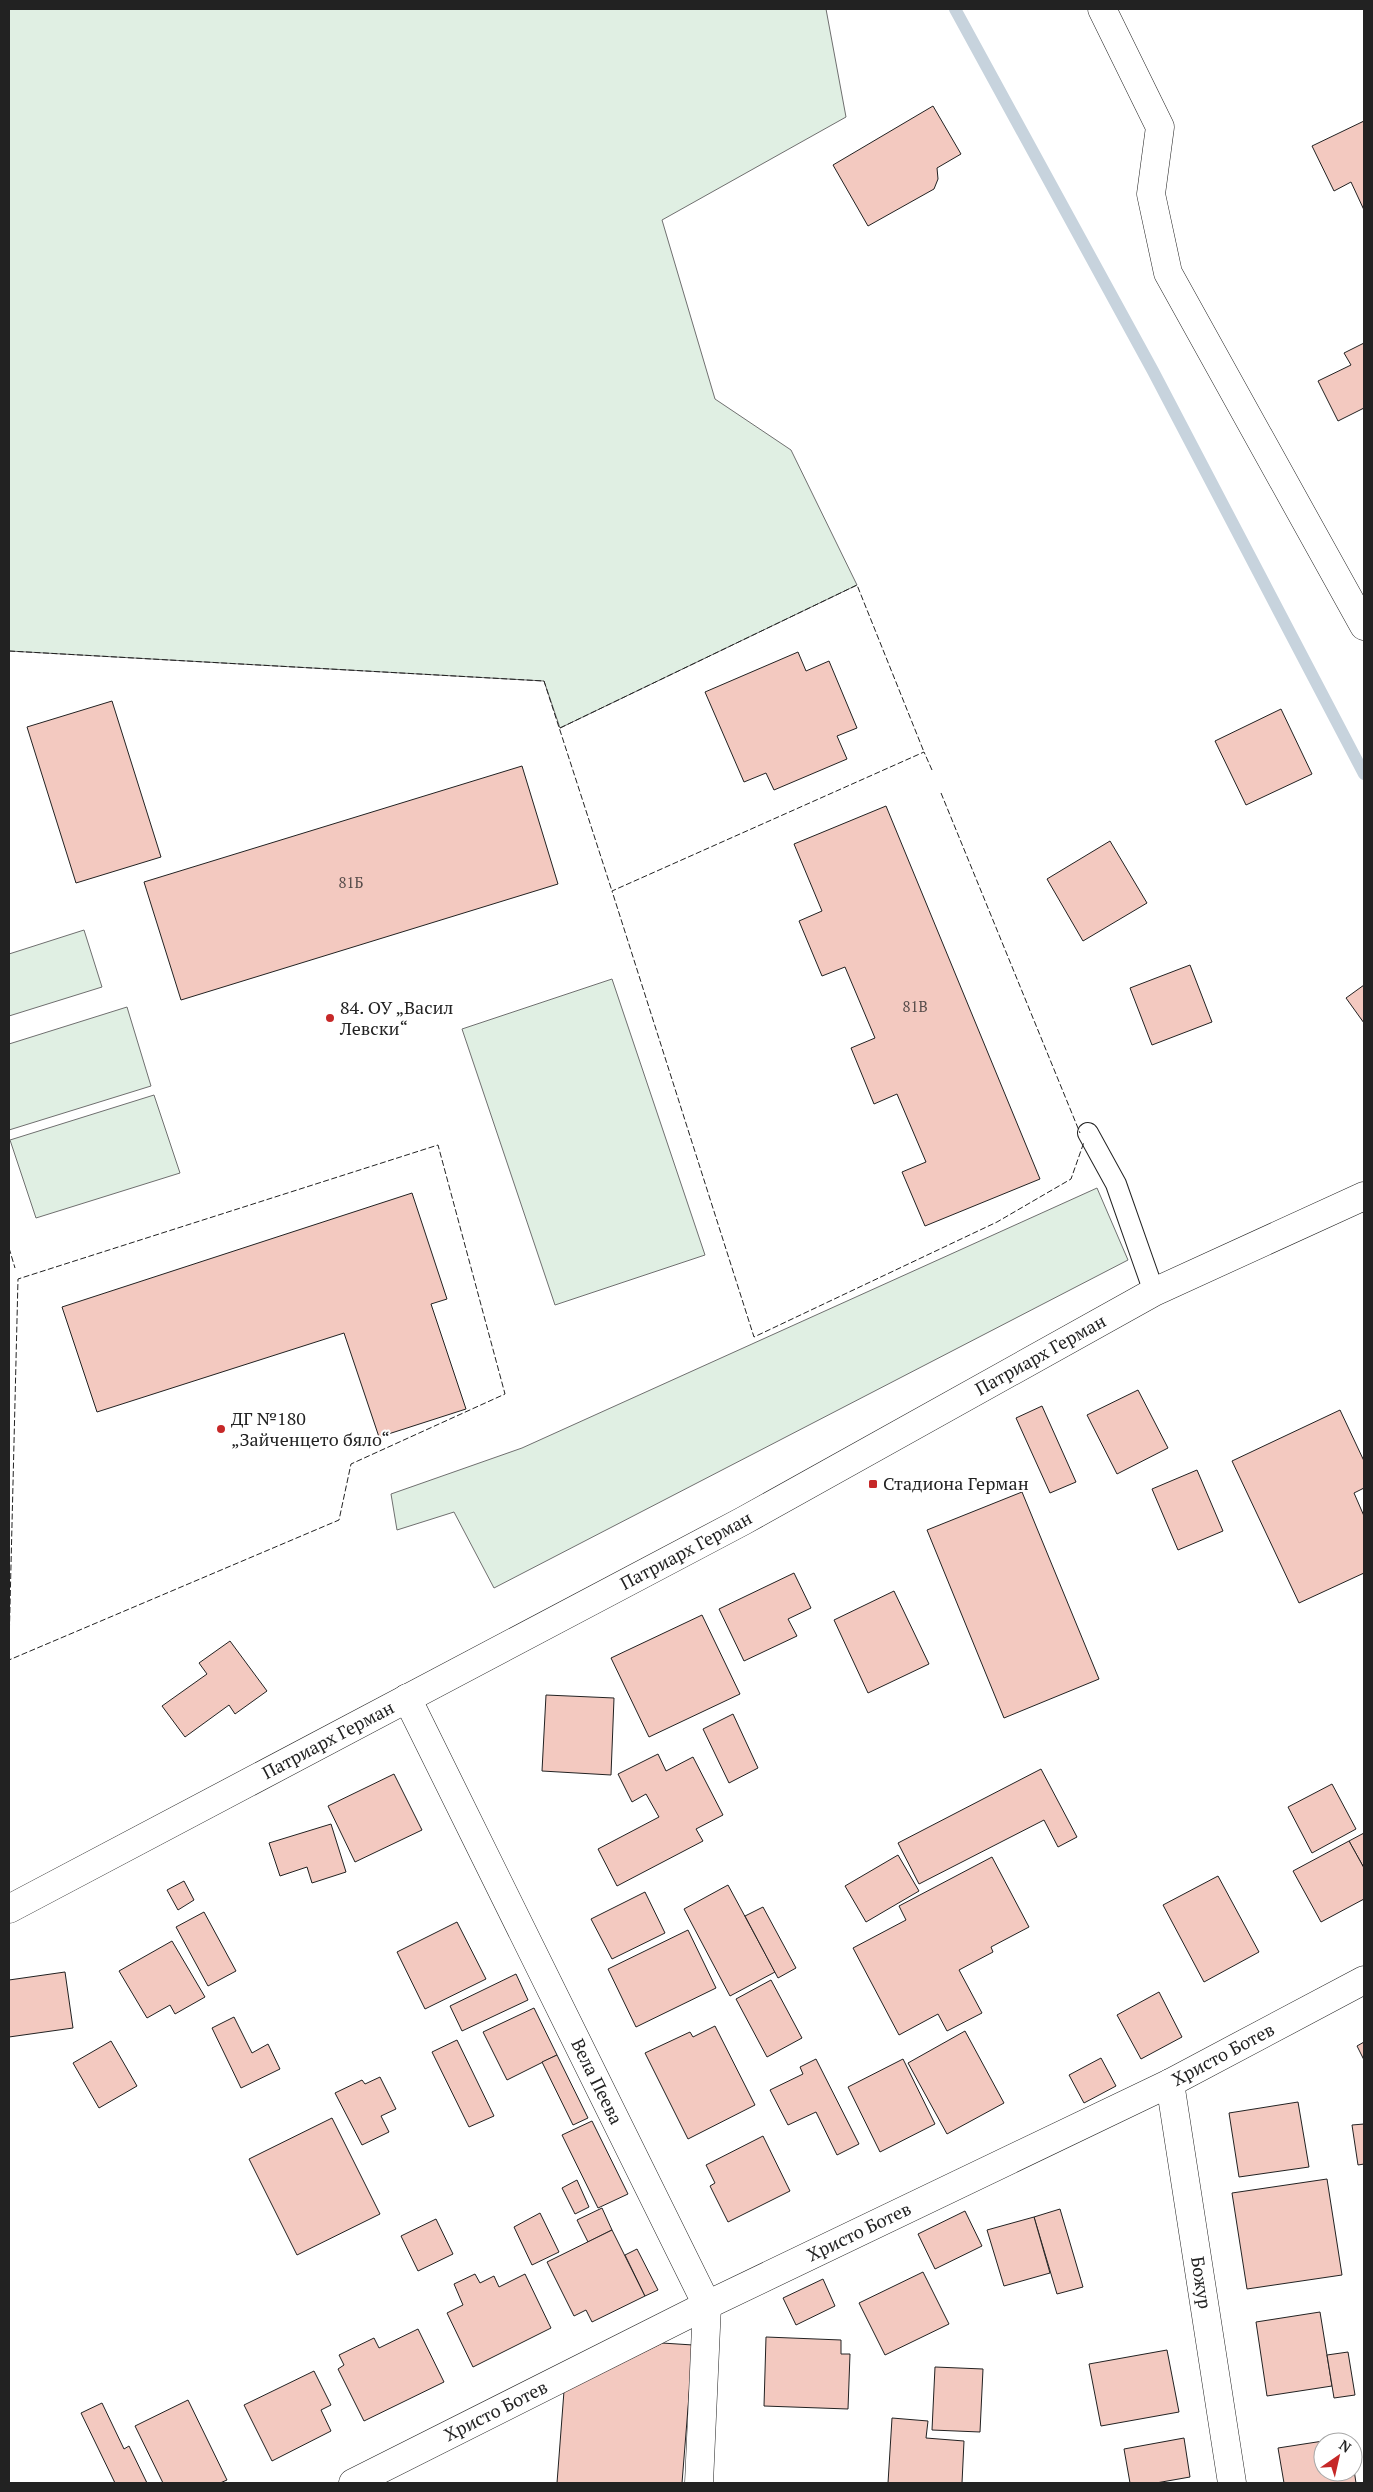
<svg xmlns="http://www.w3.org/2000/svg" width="1373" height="2492" font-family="'PT Serif',serif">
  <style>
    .green { fill: #e0efe3; stroke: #6f6f6f }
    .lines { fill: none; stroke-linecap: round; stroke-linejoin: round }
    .stream { stroke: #c7d3dd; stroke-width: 12 }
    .building { fill: #f3c9c0; stroke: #222 }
    .lane-casing { stroke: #222; stroke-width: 22 }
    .street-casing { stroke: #222; stroke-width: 29 }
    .secondary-casing { stroke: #222; stroke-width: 29 }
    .lane { stroke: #fff; stroke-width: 20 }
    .street { stroke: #fff; stroke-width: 28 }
    .secondary { stroke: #fff; stroke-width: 28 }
    .fence { stroke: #222; stroke-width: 1; stroke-dasharray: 6 2.5; stroke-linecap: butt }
    .poi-dot { fill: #c62828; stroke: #fff; stroke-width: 2 }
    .labels { text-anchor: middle; stroke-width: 4; stroke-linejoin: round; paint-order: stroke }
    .number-label { font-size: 15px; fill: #564c4a }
    .poi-label { font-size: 18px; fill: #222; stroke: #fff; text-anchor: start }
    .street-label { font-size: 18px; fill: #222; stroke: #fff }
  </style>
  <rect width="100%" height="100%" fill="#fff"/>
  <!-- green -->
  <g class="green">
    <path d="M9,9H826L846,117L662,220L715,399L791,450L857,585L560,728L544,681L9,651Z"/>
    <path d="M84,930L102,987L9,1016V954Z"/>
    <path d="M612,979L705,1255L555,1305L462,1029Z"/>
    <path d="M127,1007L151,1086L9,1130V1044Z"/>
    <path d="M154,1095L180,1173L36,1218L10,1140Z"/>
    <path d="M1097,1188L1128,1260L494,1588L454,1512L397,1530L391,1494L522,1448Z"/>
  </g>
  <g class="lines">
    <!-- stream -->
    <path class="stream" d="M955,9L1153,371L1364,774"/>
  </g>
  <!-- building -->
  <g class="building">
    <path d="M933,106L961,154L937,168L938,179L934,189L868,226L833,165Z"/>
    <path d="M1364,121V210L1351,182L1334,191L1312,146Z"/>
    <path d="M1364,343V408L1338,421L1318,381L1351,365L1344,353Z"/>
    <path d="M798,652L806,671L829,661L857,728L837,736L847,759L774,790L766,773L744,782L705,692Z"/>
    <path d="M112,701L161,857L76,883L27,727Z"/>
    <path d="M1281,709L1312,774L1246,805L1215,741Z"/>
    <path d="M522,766L558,884L181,1000L144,882Z"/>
    <path d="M886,806L1040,1179L925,1226L902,1172L926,1162L897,1094L874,1104L851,1048L875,1038L845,967L822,976L799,921L822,911L794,844Z"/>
    <path d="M1110,841L1147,903L1083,941L1047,879Z"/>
    <path d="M1190,965L1212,1022L1152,1045L1130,988Z"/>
    <path d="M1364,985V1023L1346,998Z"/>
    <path d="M412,1193L447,1299L431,1304L466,1409L379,1437L344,1333L97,1412L62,1307Z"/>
    <path d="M1138,1390L1168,1448L1117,1474L1087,1415Z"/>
    <path d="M1042,1406L1076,1482L1050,1493L1016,1418Z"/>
    <path d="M1340,1410L1364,1461V1488L1354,1493L1364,1516V1573L1299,1603L1232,1461Z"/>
    <path d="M1197,1470L1223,1531L1178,1550L1152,1489Z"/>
    <path d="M1022,1492L1099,1679L1004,1718L927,1530Z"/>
    <path d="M794,1573L811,1608L788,1619L797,1636L744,1661L719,1609Z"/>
    <path d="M894,1591L929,1664L868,1693L834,1620Z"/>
    <path d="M702,1615L740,1694L649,1737L611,1658Z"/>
    <path d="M230,1641L267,1691L235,1714L229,1705L185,1737L162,1706L207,1674L199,1663Z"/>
    <path d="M546,1695L614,1698L611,1775L542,1771Z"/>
    <path d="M733,1714L758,1768L729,1783L703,1729Z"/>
    <path d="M658,1754L666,1771L693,1757L723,1815L696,1829L703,1841L617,1886L598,1849L659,1817L646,1794L632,1802L618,1774Z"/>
    <path d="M1041,1769L1077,1837L1058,1847L1044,1820L919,1884L898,1843Z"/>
    <path d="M394,1774L422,1830L355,1862L328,1806Z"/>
    <path d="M1332,1784L1356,1829L1312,1853L1288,1807Z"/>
    <path d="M331,1824L346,1872L312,1883L307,1867L280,1876L269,1843Z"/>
    <path d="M1364,1833V1868L1349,1841Z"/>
    <path d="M1349,1841L1364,1868V1899L1321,1922L1293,1871Z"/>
    <path d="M898,1855L919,1891L866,1922L845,1886Z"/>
    <path d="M992,1857L1029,1927L991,1947L993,1952L959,1970L982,2013L947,2031L938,2014L899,2035L853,1948L906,1920L899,1906Z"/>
    <path d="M1218,1876L1259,1952L1204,1982L1163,1905Z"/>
    <path d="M184,1881L194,1900L178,1910L167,1890Z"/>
    <path d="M728,1885L775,1972L730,1996L684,1909Z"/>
    <path d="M645,1892L665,1933L612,1959L591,1919Z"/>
    <path d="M763,1907L796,1968L778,1978L745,1916Z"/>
    <path d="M204,1912L236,1971L208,1986L176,1927Z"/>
    <path d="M457,1922L486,1979L425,2009L397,1952Z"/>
    <path d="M688,1930L716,1988L636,2027L608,1969Z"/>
    <path d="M172,1941L205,1997L175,2014L170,2005L147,2018L119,1971Z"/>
    <path d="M65,1972L73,2028L9,2037V1980Z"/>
    <path d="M516,1974L528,2000L462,2031L450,2006Z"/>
    <path d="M771,1980L802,2038L767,2057L736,1999Z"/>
    <path d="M1159,1992L1182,2037L1141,2059L1117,2015Z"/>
    <path d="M534,2008L557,2055L507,2080L483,2032Z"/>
    <path d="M234,2017L252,2053L268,2044L280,2069L241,2088L212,2028Z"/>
    <path d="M715,2026L755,2105L688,2139L645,2053L690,2032L693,2037Z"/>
    <path d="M965,2031L1004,2103L947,2134L908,2063Z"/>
    <path d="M457,2040L494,2116L469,2127L432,2052Z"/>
    <path d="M111,2041L137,2086L99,2108L73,2063Z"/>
    <path d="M1364,2042V2060L1357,2046Z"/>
    <path d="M557,2055L588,2118L573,2125L542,2062Z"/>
    <path d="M1101,2058L1116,2086L1084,2103L1069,2075Z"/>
    <path d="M816,2059L859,2144L837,2155L816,2112L788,2125L770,2090L803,2074L800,2067Z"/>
    <path d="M903,2059L935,2124L880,2152L848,2087Z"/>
    <path d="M380,2077L396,2109L381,2116L389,2132L362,2145L335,2093L362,2080L365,2084Z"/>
    <path d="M1298,2102L1309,2167L1239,2177L1229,2113Z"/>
    <path d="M332,2118L380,2214L297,2255L249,2159Z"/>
    <path d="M592,2121L628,2194L598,2208L562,2135Z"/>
    <path d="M1364,2124V2164L1358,2165L1352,2125Z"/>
    <path d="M763,2136L790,2191L728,2222L710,2186L715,2183L706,2165Z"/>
    <path d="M1327,2179L1342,2275L1247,2289L1232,2193Z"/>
    <path d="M577,2180L589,2207L575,2214L562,2188Z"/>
    <path d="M602,2208L612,2230L588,2242L577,2220Z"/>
    <path d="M1060,2209L1083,2287L1057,2294L1034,2217Z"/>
    <path d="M965,2211L982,2246L935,2269L918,2234Z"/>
    <path d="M540,2213L559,2252L532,2265L514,2227Z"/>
    <path d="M1034,2217L1050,2273L1004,2286L987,2230Z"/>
    <path d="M436,2219L453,2254L418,2271L401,2236Z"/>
    <path d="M612,2230L645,2296L592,2322L586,2310L574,2316L547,2262Z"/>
    <path d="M637,2249L658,2290L645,2296L625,2255Z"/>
    <path d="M923,2272L949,2324L885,2355L859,2303Z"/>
    <path d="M475,2274L480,2283L494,2276L499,2287L525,2274L551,2328L473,2367L447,2313L463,2305L454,2284Z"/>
    <path d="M823,2279L835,2306L796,2325L783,2298Z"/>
    <path d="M1320,2312L1332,2386L1267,2396L1256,2322Z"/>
    <path d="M418,2329L444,2382L364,2421L338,2369L344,2365L339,2355L374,2338L379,2348Z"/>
    <path d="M766,2337L841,2340V2354H850L848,2409L764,2406Z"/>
    <path d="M662,2343L693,2345L682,2483H557L564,2391Z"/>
    <path d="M1167,2350L1179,2412L1101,2426L1089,2364Z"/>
    <path d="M1348,2352L1355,2395L1334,2398L1327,2355Z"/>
    <path d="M935,2367L983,2369L980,2432L932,2430Z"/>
    <path d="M314,2371L331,2405L321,2410L331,2431L272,2461L244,2405Z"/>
    <path d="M188,2400L227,2480L220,2483H163L135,2426Z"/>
    <path d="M102,2403L124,2449L129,2446L147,2483H115L81,2413Z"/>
    <path d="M892,2418L928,2421L926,2438L964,2441L962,2483H888Z"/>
    <path d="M1349,2437L1350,2442H1323V2472H1353V2463L1356,2483H1284L1278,2448Z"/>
    <path d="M1184,2438L1190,2477L1156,2483H1130L1124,2449Z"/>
  </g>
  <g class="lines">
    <defs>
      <path id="lane" d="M1088,1133L1116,1184L1154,1292"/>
      <g id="street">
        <path d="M1102,9L1160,127L1151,194L1168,273L1364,626"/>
        <path id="s1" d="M407,1698L707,2305L699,2483"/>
        <path id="s2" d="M1170,2083L1232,2483"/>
        <path id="s3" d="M353,2483L707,2305L1170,2083L1364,1980"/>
      </g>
      <g id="secondary">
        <path id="s4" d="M9,1909L743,1521L1154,1292L1364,1196"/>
      </g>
    </defs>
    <!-- lane casing -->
    <use href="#lane" class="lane-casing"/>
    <!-- street casing -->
    <use href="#street" class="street-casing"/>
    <!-- secondary casing -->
    <use href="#secondary" class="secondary-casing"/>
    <!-- lane -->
    <use href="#lane" class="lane"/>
    <!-- street -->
    <use href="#street" class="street"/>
    <!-- secondary -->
    <use href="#secondary" class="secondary"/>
    <!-- fence -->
    <g class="fence">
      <path d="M9,651L544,681L612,891"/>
      <path d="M560,728L857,585L924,752"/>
      <path d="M932,770L924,752L612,891L754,1337L997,1222L1071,1179L1084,1142"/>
      <path d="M941,793L1080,1133"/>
      <path d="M9,1248L15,1268"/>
      <path d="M9,1647L18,1279L438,1145L505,1394L351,1464L339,1520L9,1660"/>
    </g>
  </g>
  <!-- markers -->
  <g class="poi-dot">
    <circle cx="330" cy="1018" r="5"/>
    <circle cx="221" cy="1429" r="5"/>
    <rect x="868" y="1479" width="10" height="10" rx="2.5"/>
  </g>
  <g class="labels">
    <!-- number labels -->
    <g class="number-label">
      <text x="351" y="888">81Б</text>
      <text x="915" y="1012">81В</text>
    </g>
    <!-- poi labels -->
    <g class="poi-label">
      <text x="340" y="1014">84. ОУ „Васил<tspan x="340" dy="21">Левски“</tspan></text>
      <text x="231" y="1425">ДГ №180<tspan x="231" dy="21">„Зайченцето бяло“</tspan></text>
      <text x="883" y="1490">Стадиона Герман</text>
    </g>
    <!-- street labels -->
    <g class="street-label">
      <text dy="6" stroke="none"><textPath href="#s4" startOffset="1171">Патриарх Герман</textPath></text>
      <text dy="6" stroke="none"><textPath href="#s4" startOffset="766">Патриарх Герман</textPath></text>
      <text dy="6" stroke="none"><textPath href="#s4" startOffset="361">Патриарх Герман</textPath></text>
      <text dy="6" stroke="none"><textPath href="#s3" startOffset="970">Христо Ботев</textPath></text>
      <text dy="6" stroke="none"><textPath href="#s1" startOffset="428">Вела Пеева</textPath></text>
      <text dy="6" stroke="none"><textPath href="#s3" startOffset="565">Христо Ботев</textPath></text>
      <text dy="6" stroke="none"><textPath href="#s2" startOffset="202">Божур</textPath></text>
      <text dy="6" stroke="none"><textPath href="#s3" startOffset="160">Христо Ботев</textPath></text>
    </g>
  </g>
  <!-- border -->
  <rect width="1373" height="2492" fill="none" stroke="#222222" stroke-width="20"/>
  <!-- north arrow -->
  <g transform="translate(1338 2457) rotate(34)"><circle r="24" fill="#ffffff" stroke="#a7a7a7"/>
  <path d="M0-4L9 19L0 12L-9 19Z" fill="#c62828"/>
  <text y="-8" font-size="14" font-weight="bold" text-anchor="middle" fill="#222222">N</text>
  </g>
</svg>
